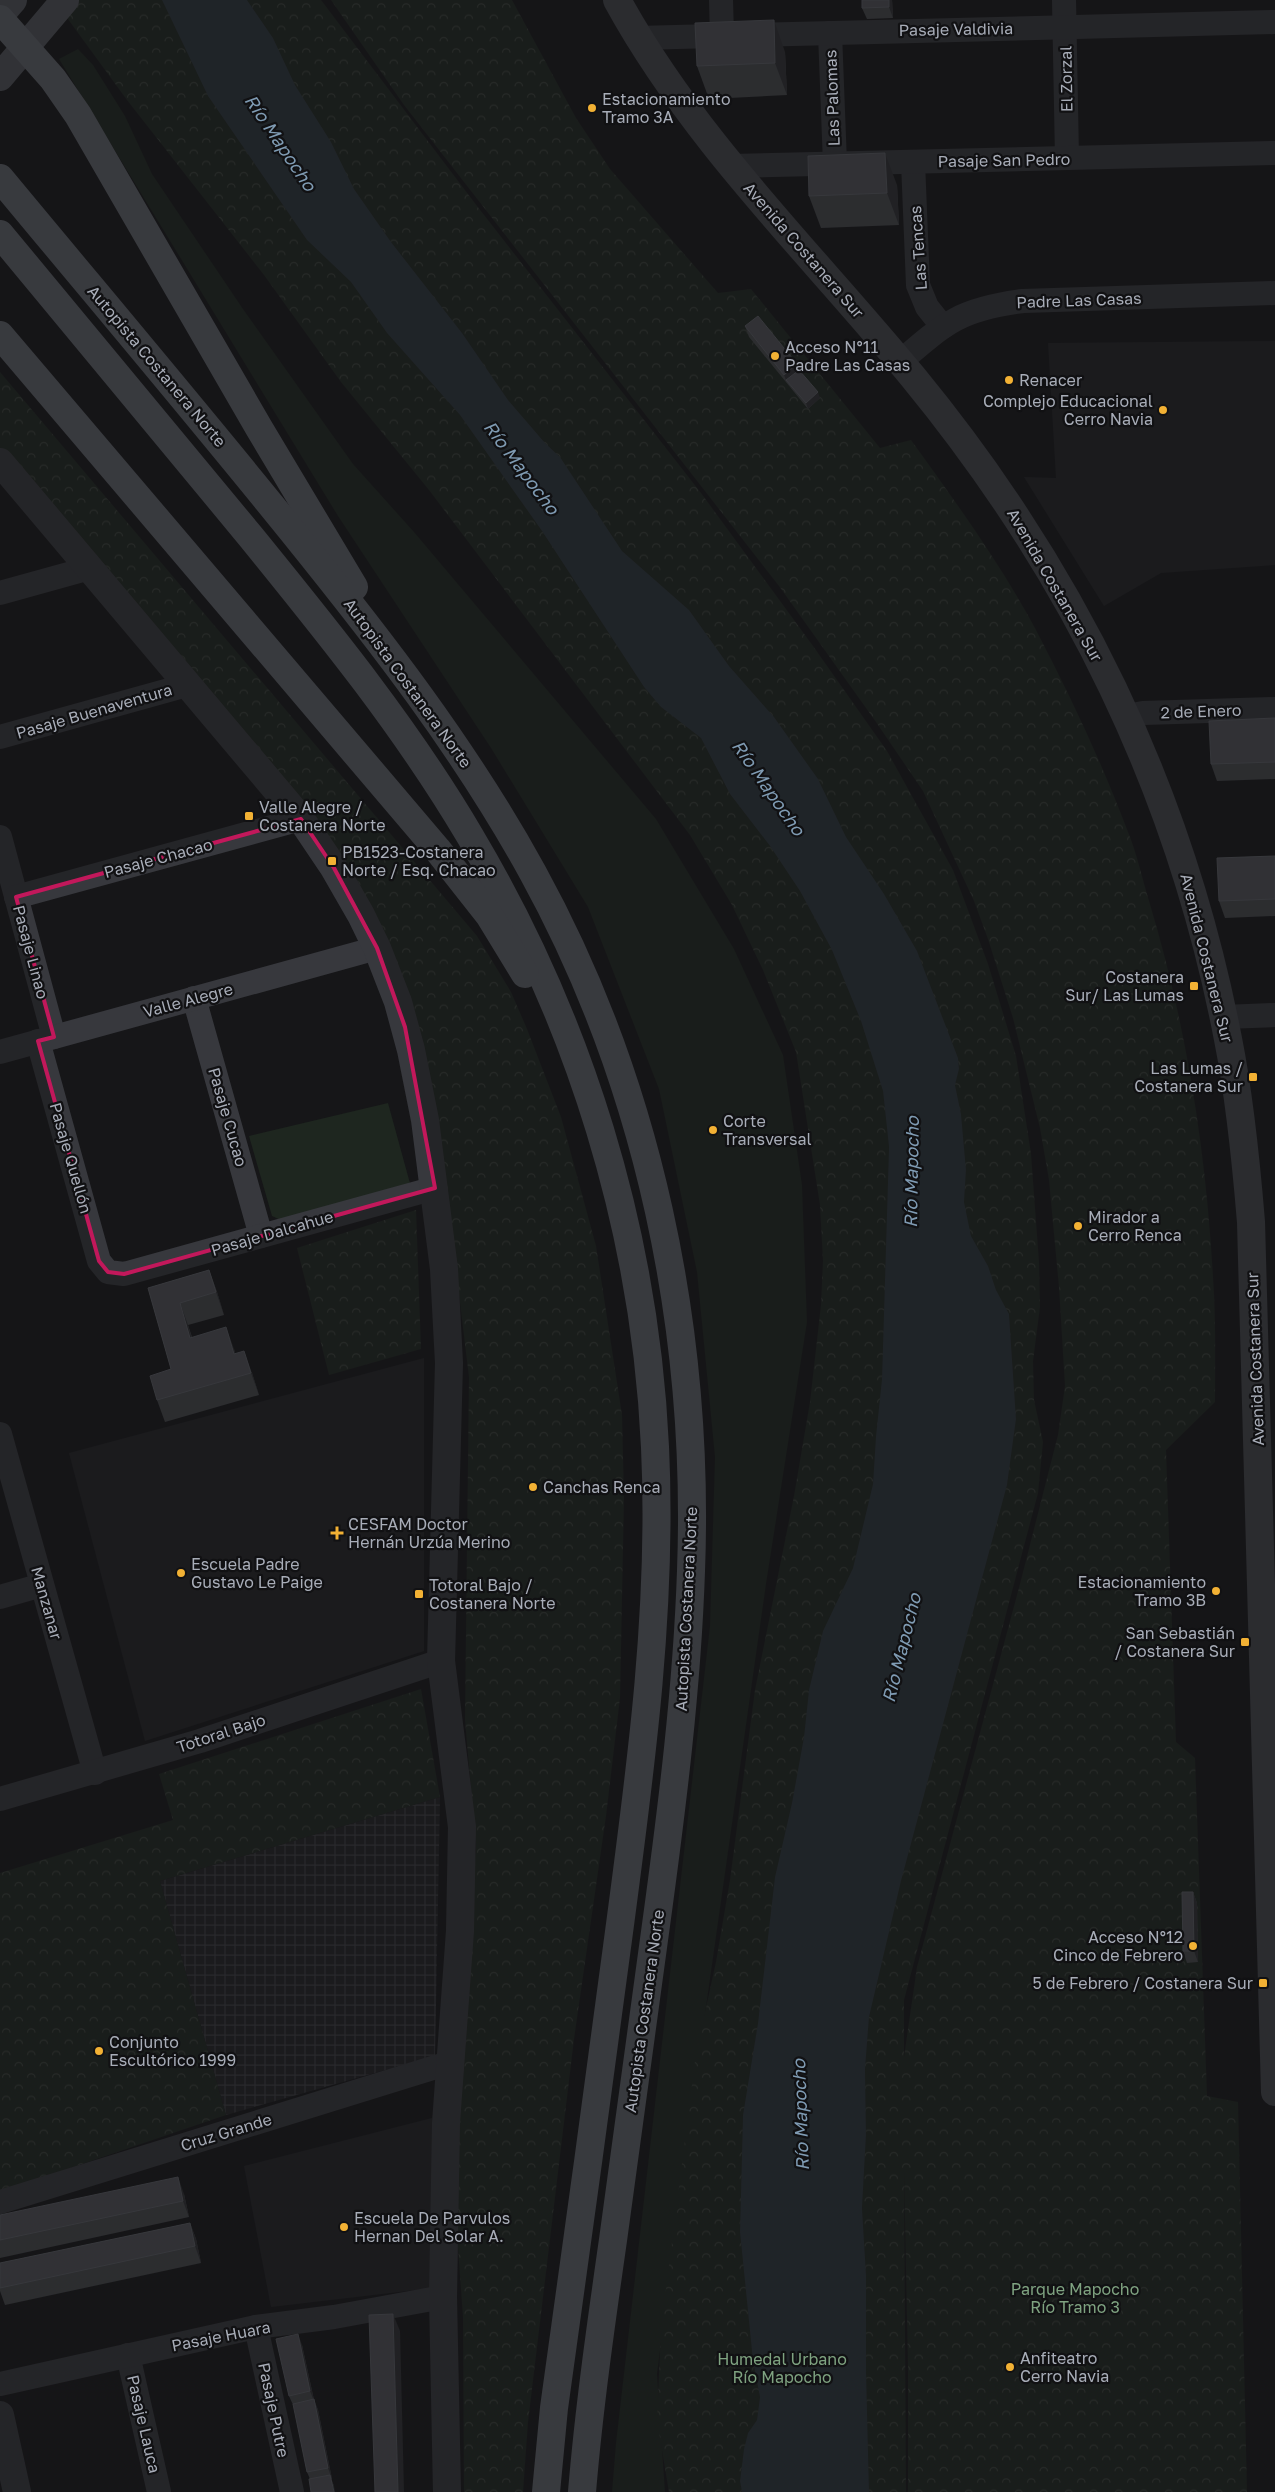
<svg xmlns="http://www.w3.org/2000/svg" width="1275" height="2492" font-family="'Golos Text',sans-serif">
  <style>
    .built { fill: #222225 }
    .industrial { fill: url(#industrial-grid) }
    .grass { fill: #1e261f }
    .forest { fill: url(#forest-crowns) }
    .water { fill: #2c353c }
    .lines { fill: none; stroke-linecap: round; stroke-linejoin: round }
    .minor { stroke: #37383d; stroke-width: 24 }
    .tertiary { stroke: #37383d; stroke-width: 28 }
    .secondary { stroke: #45474d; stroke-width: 28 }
    .primary { stroke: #53555c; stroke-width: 28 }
    .motorway { stroke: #63666e; stroke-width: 28 }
    .wall { fill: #47494d }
    .shaded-wall { fill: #2f3033 }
    .building { fill: #525359; stroke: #5f6168 }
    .marked { fill: none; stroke: #c2185b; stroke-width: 4; stroke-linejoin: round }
    .poi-dot { fill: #f2b134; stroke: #111113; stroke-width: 2 }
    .labels { text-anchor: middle; stroke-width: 4.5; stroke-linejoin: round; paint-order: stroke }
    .street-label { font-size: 16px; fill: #a8adb8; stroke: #111113 }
    .poi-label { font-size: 16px; fill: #a8adb8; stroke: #111113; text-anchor: start }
    .park-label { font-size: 16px; fill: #7fa381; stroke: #111113 }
    .water-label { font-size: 18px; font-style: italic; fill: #7f9bb3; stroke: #111113 }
  </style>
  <defs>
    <pattern id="industrial-grid" width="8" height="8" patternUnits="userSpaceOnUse" patternTransform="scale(1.25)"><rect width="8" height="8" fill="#222225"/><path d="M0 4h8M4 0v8" fill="none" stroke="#3f3f43"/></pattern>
    <pattern id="forest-crowns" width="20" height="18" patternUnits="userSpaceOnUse" patternTransform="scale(1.25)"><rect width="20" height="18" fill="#1e261f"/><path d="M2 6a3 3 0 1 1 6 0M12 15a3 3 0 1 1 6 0" fill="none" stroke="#3c433d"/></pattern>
  </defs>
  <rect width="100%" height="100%" fill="#161618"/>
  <!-- built -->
  <g class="built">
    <path d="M1275,341V565L1161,573L1104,606L1024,477L1056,478L1048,343Z"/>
    <path d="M424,1358V1651L145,1741L69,1453Z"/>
    <path d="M432,2118L433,2288L271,2307L244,2166Z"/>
  </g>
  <!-- industrial -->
  <path class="industrial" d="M440,1797L435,2056L226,2115L160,1881Z"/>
  <!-- grass -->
  <g class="grass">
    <path d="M78,49L93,65L125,116L152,174L243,309L353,464L414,532L656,819L734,949L783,1055L802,1185L807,1322L766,1584L688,2134L657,2374L665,2492H612L616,2443L710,1626L715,1457L697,1272L659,1089L588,907L491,748L338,516L59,59Z"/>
    <path d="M388,1103L411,1187L285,1222L272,1216L249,1136Z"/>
  </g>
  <!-- forest -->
  <g class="forest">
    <path d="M54,0H321L477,206L701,493L813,646L887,751L953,870L988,964L1016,1056L1031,1154L1039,1262L1040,1307L1033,1361L1034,1400L1043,1442L1038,1493L904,2000V2057L917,1967L1020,1584L1058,1435L1065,1386L1059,1287L1049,1180L1040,1128L1013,1018L988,939L974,901L923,791L876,722L779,586L404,105L331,0H512L576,118L610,169L718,293L751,289L880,448L911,440C955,501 1000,563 1036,630C1070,695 1102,763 1128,832C1137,854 1142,878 1149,901C1186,1023 1206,1150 1213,1277C1216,1319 1215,1360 1215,1402L1166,1450L1176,1742L1195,1758L1207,2096L1238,2102L1247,2492H908V2366L904,2171L906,2492H669L657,2420L661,2328L696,2053L716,1962L730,1880L755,1690L794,1496L810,1402L821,1305L823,1261L820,1205L796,1052L763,970L732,905L690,835L429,490L341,382L264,275L127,100Z"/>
    <path d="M0,372L477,936L511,992L527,1029L561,1117L596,1246L622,1415L624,1498L620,1698L606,1816L574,2039L528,2422L523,2492H464L463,2317L455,2206L457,2132L476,1847L465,1720L469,1377L454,1253L408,1007L353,870L236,726L0,451Z"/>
    <path d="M416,1210L421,1349L329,1375L297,1248Z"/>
    <path d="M421,1689L440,1797L160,1881L226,2115L0,2192V1873L173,1820L159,1774Z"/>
  </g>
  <!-- water -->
  <path class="water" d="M162,0H247L273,38L295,85L331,142L354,189L391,242L462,333L508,400L545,443L560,457L622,551L689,610L729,666L774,717L818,779L846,837L884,894L917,951L958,1058L959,1069L955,1085L961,1114L966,1170L964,1202L971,1236L988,1266L996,1290L1009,1314L1016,1419L1007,1485L901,1881L869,2017L865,2069L866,2135L862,2208L866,2275V2369L869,2492H742L740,2481L744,2449L748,2433L757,2420L760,2397L753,2361L740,2232L743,2115L758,2023L775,1877L792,1803L804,1737L809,1690L823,1631L853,1568L873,1484L876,1436L882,1379L889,1147L883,1091L861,1021L832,950L800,891L770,846L730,794L701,738L661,707L644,687L542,531L460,415L387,333L351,282L307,240L208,96Z"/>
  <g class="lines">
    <!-- minor -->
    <g class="minor">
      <path d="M721,0L722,36"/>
      <path d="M1064,0L1067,158"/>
      <path d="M830,33L835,164"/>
      <path d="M637,38L1275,22"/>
      <path d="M913,162L918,285L927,307L943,327"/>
      <path d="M732,166L1275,153"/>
      <path d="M900,362C946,322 961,309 1023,301L1275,293"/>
      <path d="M0,593L90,568"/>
      <path d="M1127,716L1143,713L1275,709"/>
      <path d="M0,737L187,685"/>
      <path d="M0,837L54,1037"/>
      <path d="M16,897L301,819"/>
      <path d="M194,998L261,1236"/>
      <path d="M1224,1017L1275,1015"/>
      <path d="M38,1041L99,1261L108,1272L124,1274L435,1188"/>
      <path d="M0,1052L377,948"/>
      <path d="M0,1434L95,1773"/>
      <path d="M0,1597L42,1585"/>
      <path d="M0,1799L200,1741L441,1661"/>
      <path d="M0,2202L452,2062"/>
      <path d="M256,2327L292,2492"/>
      <path d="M128,2355L159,2492"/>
      <path d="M0,2384L256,2327L334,2317L443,2297"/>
    </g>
    <!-- tertiary -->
    <g class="tertiary">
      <path d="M0,462L301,819L334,868L361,915L377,948L398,1002L411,1050L425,1120L444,1269L449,1363L441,1661L462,1827L460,1931L446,2123L443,2297L447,2492"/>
      <path d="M0,2415L17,2492"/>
    </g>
    <!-- secondary -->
    <path class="secondary" d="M617,0C694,141 812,254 913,377C1074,573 1180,790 1228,1039C1240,1099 1246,1161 1251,1222L1275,2092"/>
    <!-- primary -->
    <g class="primary">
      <path d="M0,15L13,0"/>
      <path d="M0,77L65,0"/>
    </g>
    <!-- motorway -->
    <g class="motorway">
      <path d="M0,19L53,79L78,115L259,428L354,587"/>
      <path d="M0,178C97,295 196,412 292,531C380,640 465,749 533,873C649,1084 700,1330 691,1571C687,1689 672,1808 656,1925C641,2030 627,2135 613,2240C601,2324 589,2408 582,2492"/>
      <path d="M0,234C84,335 168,436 251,537C329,633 407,729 470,836C580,1021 645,1231 655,1447C663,1614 639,1781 617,1947C597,2101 575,2254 554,2408L546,2492"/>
      <path d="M0,335L437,849L489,915L525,974"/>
    </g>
  </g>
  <!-- wall -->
  <g class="wall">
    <path d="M892,0L893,18L867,19L862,8Z"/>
    <path d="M785,52L787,95L709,99L697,66Z"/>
    <path d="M897,185L899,225L821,228L809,196Z"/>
    <path d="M745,326L797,364L799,370L820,398L808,409L749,337Z"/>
    <path d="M1275,718V779L1217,781L1211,764Z"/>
    <path d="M1275,856V916L1225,918L1219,901Z"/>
    <path d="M209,1270L217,1292L224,1315L188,1325L192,1337L234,1349L235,1353L252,1373L259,1395L165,1422L157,1400L171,1369L148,1288Z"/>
    <path d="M1193,1892L1197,1903L1198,1962L1187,1963L1183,1951Z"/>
    <path d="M184,2194L189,2217L0,2258V2215Z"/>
    <path d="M190,2223L196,2239L201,2263L5,2305L0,2291V2263Z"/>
    <path d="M302,2345L314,2400L318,2410L332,2479H331L334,2486L310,2479L307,2472L294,2407L289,2396Z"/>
  </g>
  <!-- shaded-wall -->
  <g class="shaded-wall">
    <path d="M889,0H892L893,18L889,7Z"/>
    <path d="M774,20L785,52L787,95L775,63Z"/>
    <path d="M885,153L897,185L899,225L887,193Z"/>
    <path d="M797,364L801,376L786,380L784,375Z"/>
    <path d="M818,392L820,398L808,409L806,403Z"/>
    <path d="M209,1270L217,1292L224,1315L216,1292Z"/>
    <path d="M180,1303L188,1325L198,1360L190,1338Z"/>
    <path d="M226,1327L234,1349L242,1376L234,1354Z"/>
    <path d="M244,1351L252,1373L259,1395L251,1373Z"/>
    <path d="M1193,1892L1197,1903L1198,1962L1194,1951Z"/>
    <path d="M178,2177L184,2194L189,2217L183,2201Z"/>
    <path d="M190,2223L196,2239L201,2263L195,2246Z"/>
    <path d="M393,2314L400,2331L404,2492H398Z"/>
    <path d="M298,2334L302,2345L314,2400L318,2410L332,2479L328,2468L314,2401L310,2391Z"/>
    <path d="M330,2475L334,2486L335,2492H334Z"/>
  </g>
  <!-- building -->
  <g class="building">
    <path d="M862,0H889V7L862,8Z"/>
    <path d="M774,20L775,63L697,66L695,23Z"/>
    <path d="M885,153L887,193L809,196L808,156Z"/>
    <path d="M758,316L797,364L784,375L745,326Z"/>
    <path d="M799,370L818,392L806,403L786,380Z"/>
    <path d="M1275,718V762L1211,764L1209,721Z"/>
    <path d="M1275,856V899L1219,901L1217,858Z"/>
    <path d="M209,1270L216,1292L180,1303L190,1338L226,1327L234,1354L244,1351L251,1373L157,1400L150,1376L171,1369L148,1288Z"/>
    <path d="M1182,1892H1193L1194,1951H1183Z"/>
    <path d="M178,2177L183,2201L0,2240V2215Z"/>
    <path d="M190,2223L195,2246L0,2288V2263Z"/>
    <path d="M393,2314L398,2492H375L369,2315Z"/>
    <path d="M298,2334L310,2391L289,2396L276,2339Z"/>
    <path d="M314,2399L328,2468L307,2472L293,2404Z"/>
    <path d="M330,2475L334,2492H311L309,2479Z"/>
  </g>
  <!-- marked area -->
  <path d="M0 0H1275V2492H0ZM301,819L334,868L377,948L405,1027L435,1188L124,1274L108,1272L99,1261L38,1041L54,1037L16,897Z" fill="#161618" fill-opacity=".55" fill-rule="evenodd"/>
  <path class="marked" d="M301,819L334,868L377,948L405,1027L435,1188L124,1274L108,1272L99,1261L38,1041L54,1037L16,897Z"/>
  <!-- markers -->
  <g class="poi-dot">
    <circle cx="592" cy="108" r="5"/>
    <circle cx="775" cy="356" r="5"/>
    <circle cx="1009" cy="380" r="5"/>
    <circle cx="1163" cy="410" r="5"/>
    <rect x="244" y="811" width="10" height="10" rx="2.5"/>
    <rect x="327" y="856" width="10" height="10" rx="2.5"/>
    <rect x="1189" y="981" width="10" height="10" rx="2.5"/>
    <rect x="1248" y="1072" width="10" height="10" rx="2.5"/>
    <circle cx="713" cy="1130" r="5"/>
    <circle cx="1078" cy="1226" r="5"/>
    <circle cx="533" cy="1487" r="5"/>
    <path d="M334.5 1525.5h5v5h5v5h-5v5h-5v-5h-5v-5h5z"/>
    <circle cx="181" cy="1573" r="5"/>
    <circle cx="1216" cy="1591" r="5"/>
    <rect x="414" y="1589" width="10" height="10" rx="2.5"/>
    <rect x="1240" y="1637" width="10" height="10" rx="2.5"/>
    <circle cx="1193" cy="1946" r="5"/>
    <rect x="1258" y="1978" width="10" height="10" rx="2.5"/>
    <circle cx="99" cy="2051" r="5"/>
    <circle cx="344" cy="2227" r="5"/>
    <circle cx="1010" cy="2367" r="5"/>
  </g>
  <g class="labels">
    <!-- street labels -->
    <g class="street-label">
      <text transform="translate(956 29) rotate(-1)" y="6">Pasaje Valdivia</text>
      <text transform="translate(1066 79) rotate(-91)" y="6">El Zorzal</text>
      <text transform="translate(832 98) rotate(-92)" y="6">Las Palomas</text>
      <text transform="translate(1004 160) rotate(-1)" y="6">Pasaje San Pedro</text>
      <text transform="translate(918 248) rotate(-94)" y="6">Las Tencas</text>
      <text transform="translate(804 250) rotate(49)" y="6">Avenida Costanera Sur</text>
      <text transform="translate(1079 300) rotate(-2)" y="6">Padre Las Casas</text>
      <text transform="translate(157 366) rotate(50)" y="6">Autopista Costanera Norte</text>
      <text transform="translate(1055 585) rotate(60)" y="6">Avenida Costanera Sur</text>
      <text transform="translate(408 683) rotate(54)" y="6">Autopista Costanera Norte</text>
      <text transform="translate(94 711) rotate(-16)" y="6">Pasaje Buenaventura</text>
      <text transform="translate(1201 711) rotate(-2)" y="6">2 de Enero</text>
      <text transform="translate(158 858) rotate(-15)" y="6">Pasaje Chacao</text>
      <text transform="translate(31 952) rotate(75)" y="6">Pasaje Linao</text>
      <text transform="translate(1207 958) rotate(76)" y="6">Avenida Costanera Sur</text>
      <text transform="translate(188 1000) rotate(-15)" y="6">Valle Alegre</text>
      <text transform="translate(228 1117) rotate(74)" y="6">Pasaje Cucao</text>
      <text transform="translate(71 1158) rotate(74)" y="6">Pasaje Quellón</text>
      <text transform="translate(272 1233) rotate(-16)" y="6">Pasaje Dalcahue</text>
      <text transform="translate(1255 1359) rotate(-92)" y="6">Avenida Costanera Sur</text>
      <text transform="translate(47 1603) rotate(74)" y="6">Manzanar</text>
      <text transform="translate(686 1609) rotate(-87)" y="6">Autopista Costanera Norte</text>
      <text transform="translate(221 1733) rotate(-18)" y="6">Totoral Bajo</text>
      <text transform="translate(644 2011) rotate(-82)" y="6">Autopista Costanera Norte</text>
      <text transform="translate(226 2132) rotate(-17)" y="6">Cruz Grande</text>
      <text transform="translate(221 2336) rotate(-11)" y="6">Pasaje Huara</text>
      <text transform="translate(274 2410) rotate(78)" y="6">Pasaje Putre</text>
      <text transform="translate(144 2424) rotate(77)" y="6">Pasaje Lauca</text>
    </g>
    <!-- poi labels -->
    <g class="poi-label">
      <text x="602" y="105">Estacionamiento<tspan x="602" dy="18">Tramo 3A</tspan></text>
      <text x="785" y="353">Acceso N°11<tspan x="785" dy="18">Padre Las Casas</tspan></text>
      <text x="1019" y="386">Renacer</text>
      <text x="1153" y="407" text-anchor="end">Complejo Educacional<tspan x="1153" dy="18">Cerro Navia</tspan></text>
      <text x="259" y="813">Valle Alegre /<tspan x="259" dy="18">Costanera Norte</tspan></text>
      <text x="342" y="858">PB1523-Costanera<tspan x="342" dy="18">Norte / Esq. Chacao</tspan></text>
      <text x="1184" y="983" text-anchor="end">Costanera<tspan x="1184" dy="18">Sur/ Las Lumas</tspan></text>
      <text x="1243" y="1074" text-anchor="end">Las Lumas /<tspan x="1243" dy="18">Costanera Sur</tspan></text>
      <text x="723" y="1127">Corte<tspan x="723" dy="18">Transversal</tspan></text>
      <text x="1088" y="1223">Mirador a<tspan x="1088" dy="18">Cerro Renca</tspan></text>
      <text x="543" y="1493">Canchas Renca</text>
      <text x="348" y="1530">CESFAM Doctor<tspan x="348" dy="18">Hernán Urzúa Merino</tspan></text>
      <text x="191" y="1570">Escuela Padre<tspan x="191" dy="18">Gustavo Le Paige</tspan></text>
      <text x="1206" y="1588" text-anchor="end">Estacionamiento<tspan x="1206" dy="18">Tramo 3B</tspan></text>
      <text x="429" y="1591">Totoral Bajo /<tspan x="429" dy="18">Costanera Norte</tspan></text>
      <text x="1235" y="1639" text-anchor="end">San Sebastián<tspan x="1235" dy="18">/ Costanera Sur</tspan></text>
      <text x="1183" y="1943" text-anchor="end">Acceso N°12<tspan x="1183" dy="18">Cinco de Febrero</tspan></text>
      <text x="1253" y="1989" text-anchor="end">5 de Febrero / Costanera Sur</text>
      <text x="109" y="2048">Conjunto<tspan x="109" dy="18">Escultórico 1999</tspan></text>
      <text x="354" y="2224">Escuela De Parvulos<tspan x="354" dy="18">Hernan Del Solar A.</tspan></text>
      <text x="1020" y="2364">Anfiteatro<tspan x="1020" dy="18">Cerro Navia</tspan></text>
    </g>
    <!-- park labels -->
    <g class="park-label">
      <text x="1075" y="2295">Parque Mapocho<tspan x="1075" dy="18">Río Tramo 3</tspan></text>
      <text x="782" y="2365">Humedal Urbano<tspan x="782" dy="18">Río Mapocho</tspan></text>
    </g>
    <!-- water labels -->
    <g class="water-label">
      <text transform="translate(280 143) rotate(56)" y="6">Río Mapocho</text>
      <text transform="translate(521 468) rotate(53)" y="6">Río Mapocho</text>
      <text transform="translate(768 788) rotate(55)" y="6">Río Mapocho</text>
      <text transform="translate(912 1172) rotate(-89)" y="6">Río Mapocho</text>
      <text transform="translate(902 1648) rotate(-76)" y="6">Río Mapocho</text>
      <text transform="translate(801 2115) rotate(-92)" y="6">Río Mapocho</text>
    </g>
  </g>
</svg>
